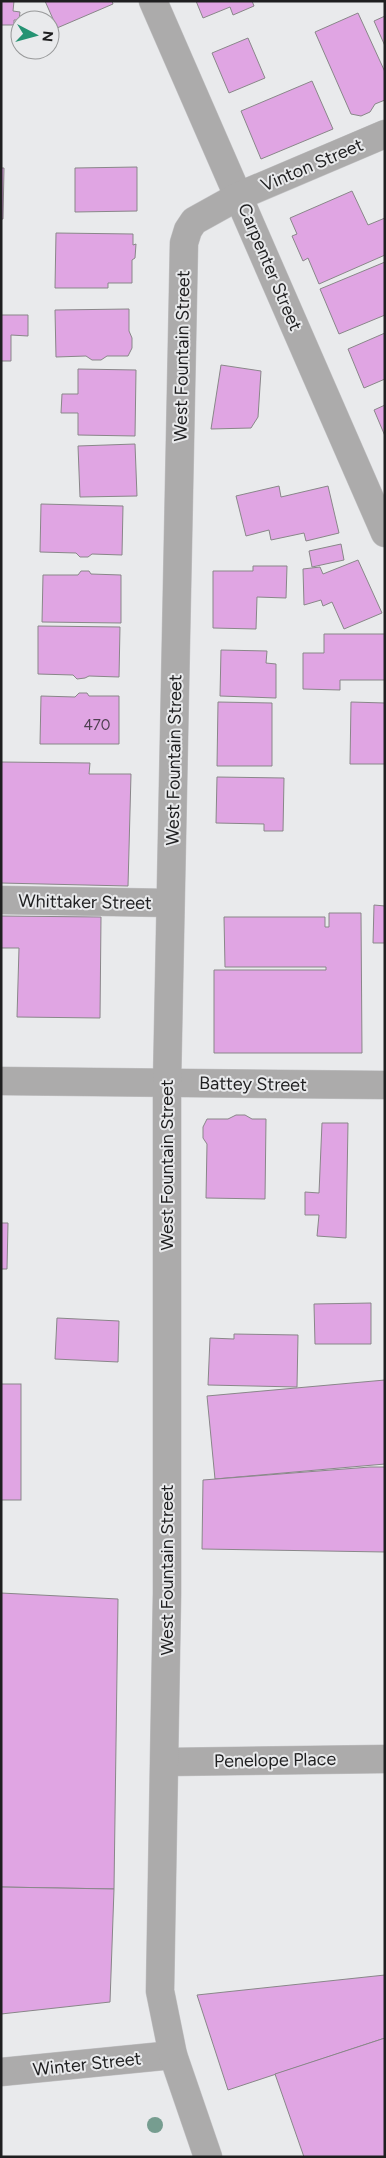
<svg xmlns="http://www.w3.org/2000/svg" width="386" height="2158" font-family="Figtree,sans-serif">
  <style>
    .building { fill: #e0a5e3; stroke: #898789 }
    .lines { fill: none; stroke-linecap: round; stroke-linejoin: round }
    .minor-casing { stroke: #c5c5c7; stroke-width: 29 }
    .minor { stroke: #acabab; stroke-width: 28 }
    .tree { fill: #769d90 }
    .labels { text-anchor: middle; stroke-width: 4; stroke-linejoin: round; paint-order: stroke }
    .number-label { font-size: 15px; fill: #4f4051 }
    .street-label { font-size: 18px; fill: #1f1f20; stroke: #e9eaec }
  </style>
  <rect width="100%" height="100%" fill="#e9eaec"/>
  <!-- building -->
  <g class="building">
    <path d="M1,1H14L13,11L20,12L19,20H14V25H1Z"/>
    <path d="M45,1H112L113,4L57,28Z"/>
    <path d="M196,1H252L254,6L233,15L230,7L203,18Z"/>
    <path d="M358,13L385,72V100L375,104L370,112L361,116L351,114L315,32Z"/>
    <path d="M385,16V46L374,21Z"/>
    <path d="M248,38L265,78L229,93L212,53Z"/>
    <path d="M312,81L333,129L261,159L241,111Z"/>
    <path d="M137,167V211L75,212V168Z"/>
    <path d="M1,168H4L3,219H1Z"/>
    <path d="M352,191L368,225L385,218V255L319,284L308,258L303,261L292,236L297,234L290,218Z"/>
    <path d="M56,233L133,234V245L136,244L135,258L132,260V283H108V288H55Z"/>
    <path d="M385,262V315L339,334L320,289Z"/>
    <path d="M129,309V331L132,338V348L128,356H107L101,360H92L86,356L56,357L55,310Z"/>
    <path d="M1,315H28V336L11,335V361H1Z"/>
    <path d="M385,333V379L364,388L348,349Z"/>
    <path d="M221,365L261,371L258,417L251,428L211,429Z"/>
    <path d="M78,369L136,370L135,436L78,435V413H61L62,394H78Z"/>
    <path d="M385,405V436L374,410Z"/>
    <path d="M135,444L137,496L80,497L78,446Z"/>
    <path d="M279,486L281,497L328,486L339,533L306,541L304,533L271,540L269,530L246,536L236,496Z"/>
    <path d="M41,504L123,506L122,555L92,554L88,557H80L76,553L40,552Z"/>
    <path d="M341,544L344,560L312,567L309,551Z"/>
    <path d="M358,560L382,613L344,629L332,602L323,606L321,600L304,605L303,569L320,567L323,574Z"/>
    <path d="M253,566H287L286,598L257,597L256,629L213,628V571H253Z"/>
    <path d="M81,571H89L91,574L121,575V623L42,622L43,575H78Z"/>
    <path d="M38,626L120,627L119,677L89,676L85,678L77,679L73,675L38,674Z"/>
    <path d="M324,634H385V680H340V690L303,689V653H324Z"/>
    <path d="M221,650L267,651L266,663L276,664V698L220,696Z"/>
    <path d="M79,693H87L89,696H119V744H40L41,696L75,697Z"/>
    <path d="M218,702L272,703V766H217Z"/>
    <path d="M351,702L385,703V764H350Z"/>
    <path d="M1,762L90,763L89,774H131L128,886L1,883Z"/>
    <path d="M217,777L284,778L283,831H264V824L216,823Z"/>
    <path d="M374,905L385,906V943H373Z"/>
    <path d="M329,913H361L362,1053H214V970H326V967H225L224,917H325V927H329Z"/>
    <path d="M1,916L101,917L100,1018L17,1017L19,948H1Z"/>
    <path d="M236,1115H245L252,1119H266L265,1199L206,1198L207,1144L203,1138V1127L207,1119H228Z"/>
    <path d="M322,1123H348L346,1238L317,1236L319,1215H305V1192L319,1193Z"/>
    <path d="M1,1223H8L7,1269H1Z"/>
    <path d="M371,1303V1344H315L314,1304Z"/>
    <path d="M57,1318L119,1321L118,1362L55,1359Z"/>
    <path d="M234,1334L298,1335L297,1387L208,1385L210,1338L234,1339Z"/>
    <path d="M385,1380V1464L215,1479L207,1396Z"/>
    <rect x="1" y="1384" width="20" height="116"/>
    <path d="M370,1467H385V1552L202,1549L203,1480Z"/>
    <path d="M1,1593L118,1599L114,1889L1,1887Z"/>
    <path d="M1,1887L114,1889L110,2002L1,2014Z"/>
    <path d="M385,1975V2038L228,2090L197,1995Z"/>
    <path d="M385,2038V2157H304L275,2074Z"/>
  </g>
  <g class="lines">
    <defs>
      <g id="minor">
        <path d="M153,1L385,533"/>
        <path d="M1,900L170,903"/>
        <path d="M1,1081L385,1085"/>
        <path d="M166,1762L385,1759"/>
        <path d="M1,2072L173,2055"/>
        <path d="M208,2157L173,2055L160,1991L167,1594V1083L184,243L188,230L194,221L239,196L385,134"/>
      </g>
    </defs>
    <!-- minor casing -->
    <use href="#minor" class="minor-casing"/>
    <!-- minor -->
    <use href="#minor" class="minor"/>
  </g>
  <!-- trees -->
  <circle class="tree" cx="155" cy="2125" r="8"/>
  <g class="labels">
    <!-- number labels -->
    <g class="number-label">
      <text x="97" y="730">470</text>
    </g>
    <!-- street labels -->
    <g class="street-label">
      <text transform="translate(312 165) rotate(-23)" y="6">Vinton Street</text>
      <text transform="translate(270 267) rotate(67)" y="6">Carpenter Street</text>
      <text transform="translate(182 356) rotate(-89)" y="6">West Fountain Street</text>
      <text transform="translate(174 760) rotate(-89)" y="6">West Fountain Street</text>
      <text transform="translate(85 902) rotate(1)" y="6">Whittaker Street</text>
      <text transform="translate(253 1084) rotate(1)" y="6">Battey Street</text>
      <text transform="translate(167 1165) rotate(-90)" y="6">West Fountain Street</text>
      <text transform="translate(167 1570) rotate(-90)" y="6">West Fountain Street</text>
      <text transform="translate(275 1760) rotate(-1)" y="6">Penelope Place</text>
      <text transform="translate(87 2064) rotate(-6)" y="6">Winter Street</text>
    </g>
  </g>
  <!-- border -->
  <rect width="386" height="2158" fill="none" stroke="#1f1f20" stroke-width="5"/>
  <!-- north arrow -->
  <g transform="translate(35 35) rotate(96)"><circle r="24" fill="#e9eaec" stroke="#98999a"/>
  <path d="M0-4L9 19L0 12L-9 19Z" fill="#259373"/>
  <text y="-8" font-size="14" font-weight="bold" text-anchor="middle" fill="#1f1f20">N</text>
  </g>
</svg>
